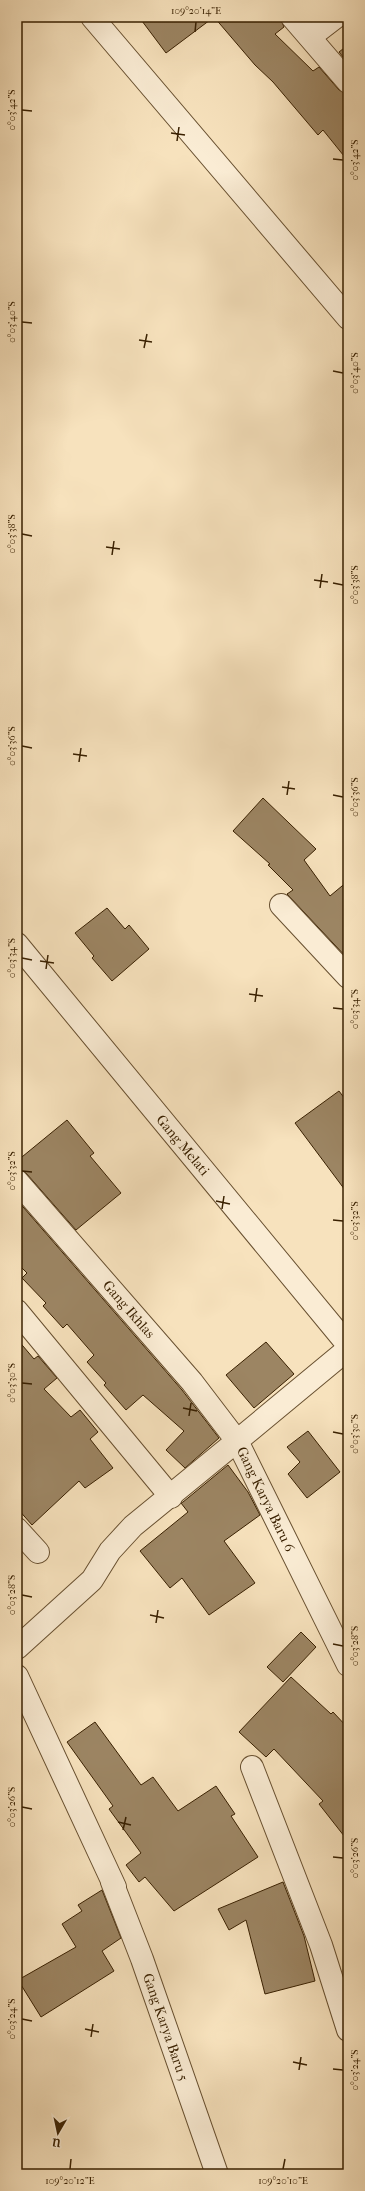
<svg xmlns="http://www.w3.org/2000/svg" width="365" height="2191" font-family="'IM FELL French Canon',serif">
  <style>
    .building { fill: #9c8563; stroke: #392001 }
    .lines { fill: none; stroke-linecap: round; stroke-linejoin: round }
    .minor-casing { stroke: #685030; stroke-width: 24 }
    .minor { stroke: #faecd4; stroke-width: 22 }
    .ticks { fill: none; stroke: #392001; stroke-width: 1.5 }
    .labels { text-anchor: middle; stroke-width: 3.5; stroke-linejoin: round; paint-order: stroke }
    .street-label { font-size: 14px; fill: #392001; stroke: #faecd4 }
    .neatline { fill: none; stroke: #392001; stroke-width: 1.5 }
    .ticks-label { font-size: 10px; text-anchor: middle; fill: #392001 }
  </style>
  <rect width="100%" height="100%" fill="#f7e2bd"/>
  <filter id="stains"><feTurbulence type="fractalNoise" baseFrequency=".005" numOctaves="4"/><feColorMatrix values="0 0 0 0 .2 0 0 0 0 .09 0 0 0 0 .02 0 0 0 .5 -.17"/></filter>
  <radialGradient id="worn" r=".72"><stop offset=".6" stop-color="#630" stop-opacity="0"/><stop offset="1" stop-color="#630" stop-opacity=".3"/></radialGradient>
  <!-- building -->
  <g class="building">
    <path d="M139,17H214L166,53Z"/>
    <path d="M214,17H280L284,27L275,34L313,71L319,67L339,90L348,94V161L323,130L318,135L273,82L255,65Z"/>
    <path d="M348,45V63L339,52Z"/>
    <path d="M263,798L316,849L304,860L330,896L348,881V959L287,894L293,890L268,865L270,864L233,831Z"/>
    <path d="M107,908L125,929L129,925L149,949L112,981L92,958L94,956L75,933Z"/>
    <path d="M339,1091L348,1103V1194L295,1123Z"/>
    <path d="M67,1120L94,1153L90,1156L121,1193L76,1230L26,1173L17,1169V1161Z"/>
    <path d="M17,1200L182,1390L219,1438L185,1468L166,1450L184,1431L143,1395L126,1410L104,1385L106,1383L87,1362L94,1355L67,1324L63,1328L43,1306L46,1303L22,1278L27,1273L17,1263Z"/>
    <path d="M17,1339L34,1359L38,1356L57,1378L44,1389L71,1417L80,1410L98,1432L90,1439L113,1468L85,1488L79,1481L32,1525L17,1508Z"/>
    <path d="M266,1342L294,1374L254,1408L226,1375Z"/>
    <path d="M308,1431L340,1472L307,1498L288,1474L300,1462L287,1447Z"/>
    <path d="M228,1465L248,1492L260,1515L224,1541L255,1583L209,1615L182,1578L170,1588L140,1551L188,1512L181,1503L183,1502Z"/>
    <path d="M301,1632L316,1647L283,1682L267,1667Z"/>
    <path d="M291,1677L331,1714L333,1712L348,1728V1841L319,1804L323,1801L274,1749L266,1757L239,1732Z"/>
    <path d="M95,1722L141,1785L153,1777L178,1811L216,1786L235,1814L231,1816L258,1857L174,1911L145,1877L139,1882L126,1865L141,1853L109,1809L113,1806L67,1742Z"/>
    <path d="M283,1882L304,1936L315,1981L265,1994L246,1920L229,1930L218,1909Z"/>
    <path d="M102,1890L121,1938L102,1951L114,1971L41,2017L18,1980L76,1947L62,1924L82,1911L78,1905Z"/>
  </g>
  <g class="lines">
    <defs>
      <g id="minor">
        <path d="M92,17L348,318"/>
        <path d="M292,17L348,82"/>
        <path d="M310,37L336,17"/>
        <path d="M281,905L348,977"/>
        <path d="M17,944L348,1345"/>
        <path d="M17,1181L192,1382L237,1441L133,1526L110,1551L92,1580L17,1648"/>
        <path d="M17,1311L171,1497"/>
        <path d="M348,1349L237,1441L348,1665"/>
        <path d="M17,1529L38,1552"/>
        <path d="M17,1676L115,1887"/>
        <path d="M252,1767L321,1945L348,2030"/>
        <path d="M112,1882L142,1959L217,2174"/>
      </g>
    </defs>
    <!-- minor casing -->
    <use href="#minor" class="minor-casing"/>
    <!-- minor -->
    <use href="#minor" class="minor"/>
  </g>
  <!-- ticks -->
  <path class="ticks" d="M195,32L196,22M22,110L32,111M171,133L185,135M177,141L179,127M333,159L343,160M22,322L32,323M139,340L152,342M144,348L147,334M333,371L343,373M22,534L32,536M106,547L120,549M112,555L114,541M314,580L328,582M333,583L343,585M320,588L322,574M22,746L32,748M73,754L87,756M79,762L81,748M282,787L295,789M287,795L289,781M333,795L343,797M22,958L32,960M40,961L54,963M46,969L48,955M249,994L263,996M255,1002L257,988M333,1008L343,1009M22,1171L32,1172M216,1201L230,1204M222,1209L224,1196M333,1220L343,1221M22,1383L32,1384M183,1408L197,1411M189,1416L191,1403M333,1432L343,1434M22,1595L32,1597M150,1615L164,1618M156,1623L158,1610M333,1644L343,1646M22,1807L32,1809M118,1822L131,1825M123,1830L126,1817M333,1857L343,1858M22,2019L32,2021M85,2029L99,2032M91,2037L93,2024M293,2062L307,2065M333,2069L343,2070M299,2070L301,2057M70,2169L71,2159M283,2169L285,2159"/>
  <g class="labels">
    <!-- street labels -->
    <g class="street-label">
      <text transform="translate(183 1145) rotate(50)" y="5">Gang Melati</text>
      <text transform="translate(129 1309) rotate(49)" y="5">Gang Ikhlas</text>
      <text transform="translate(266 1499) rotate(64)" y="5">Gang Karya Baru 6</text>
      <text transform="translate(166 2027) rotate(71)" y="5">Gang Karya Baru 5</text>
    </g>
  </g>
  <!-- margin -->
  <rect width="365" height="2191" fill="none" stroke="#f7e2bd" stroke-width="44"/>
  <!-- north arrow -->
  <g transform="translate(58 2133) rotate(189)" stroke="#faecd4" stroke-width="3" paint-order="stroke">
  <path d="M0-3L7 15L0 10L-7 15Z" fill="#392001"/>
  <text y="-6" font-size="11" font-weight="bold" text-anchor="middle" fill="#392001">U</text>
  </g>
  <rect x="22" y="22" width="321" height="2147" class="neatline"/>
  <g class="ticks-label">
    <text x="196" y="14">109°20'14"E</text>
    <text transform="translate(11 110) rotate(-90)" y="4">0°03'42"S</text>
    <text transform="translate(354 160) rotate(-90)" y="4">0°03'42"S</text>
    <text transform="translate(11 322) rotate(-90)" y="4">0°03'40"S</text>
    <text transform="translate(354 373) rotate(-90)" y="4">0°03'40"S</text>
    <text transform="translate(11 534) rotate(-90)" y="4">0°03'38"S</text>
    <text transform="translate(354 585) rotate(-90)" y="4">0°03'38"S</text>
    <text transform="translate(11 746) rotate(-90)" y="4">0°03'36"S</text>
    <text transform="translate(354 797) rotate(-90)" y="4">0°03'36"S</text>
    <text transform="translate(11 958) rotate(-90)" y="4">0°03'34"S</text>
    <text transform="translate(354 1009) rotate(-90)" y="4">0°03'34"S</text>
    <text transform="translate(11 1171) rotate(-90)" y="4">0°03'32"S</text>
    <text transform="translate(354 1221) rotate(-90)" y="4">0°03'32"S</text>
    <text transform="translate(11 1383) rotate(-90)" y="4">0°03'30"S</text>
    <text transform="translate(354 1434) rotate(-90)" y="4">0°03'30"S</text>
    <text transform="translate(11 1595) rotate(-90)" y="4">0°03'28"S</text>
    <text transform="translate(354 1646) rotate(-90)" y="4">0°03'28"S</text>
    <text transform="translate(11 1807) rotate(-90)" y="4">0°03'26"S</text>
    <text transform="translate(354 1858) rotate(-90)" y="4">0°03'26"S</text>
    <text transform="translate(11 2019) rotate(-90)" y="4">0°03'24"S</text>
    <text transform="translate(354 2070) rotate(-90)" y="4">0°03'24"S</text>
    <text x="70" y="2184">109°20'12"E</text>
    <text x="283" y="2184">109°20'10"E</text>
  </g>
  <rect width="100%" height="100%" filter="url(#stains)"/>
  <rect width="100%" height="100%" fill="url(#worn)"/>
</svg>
